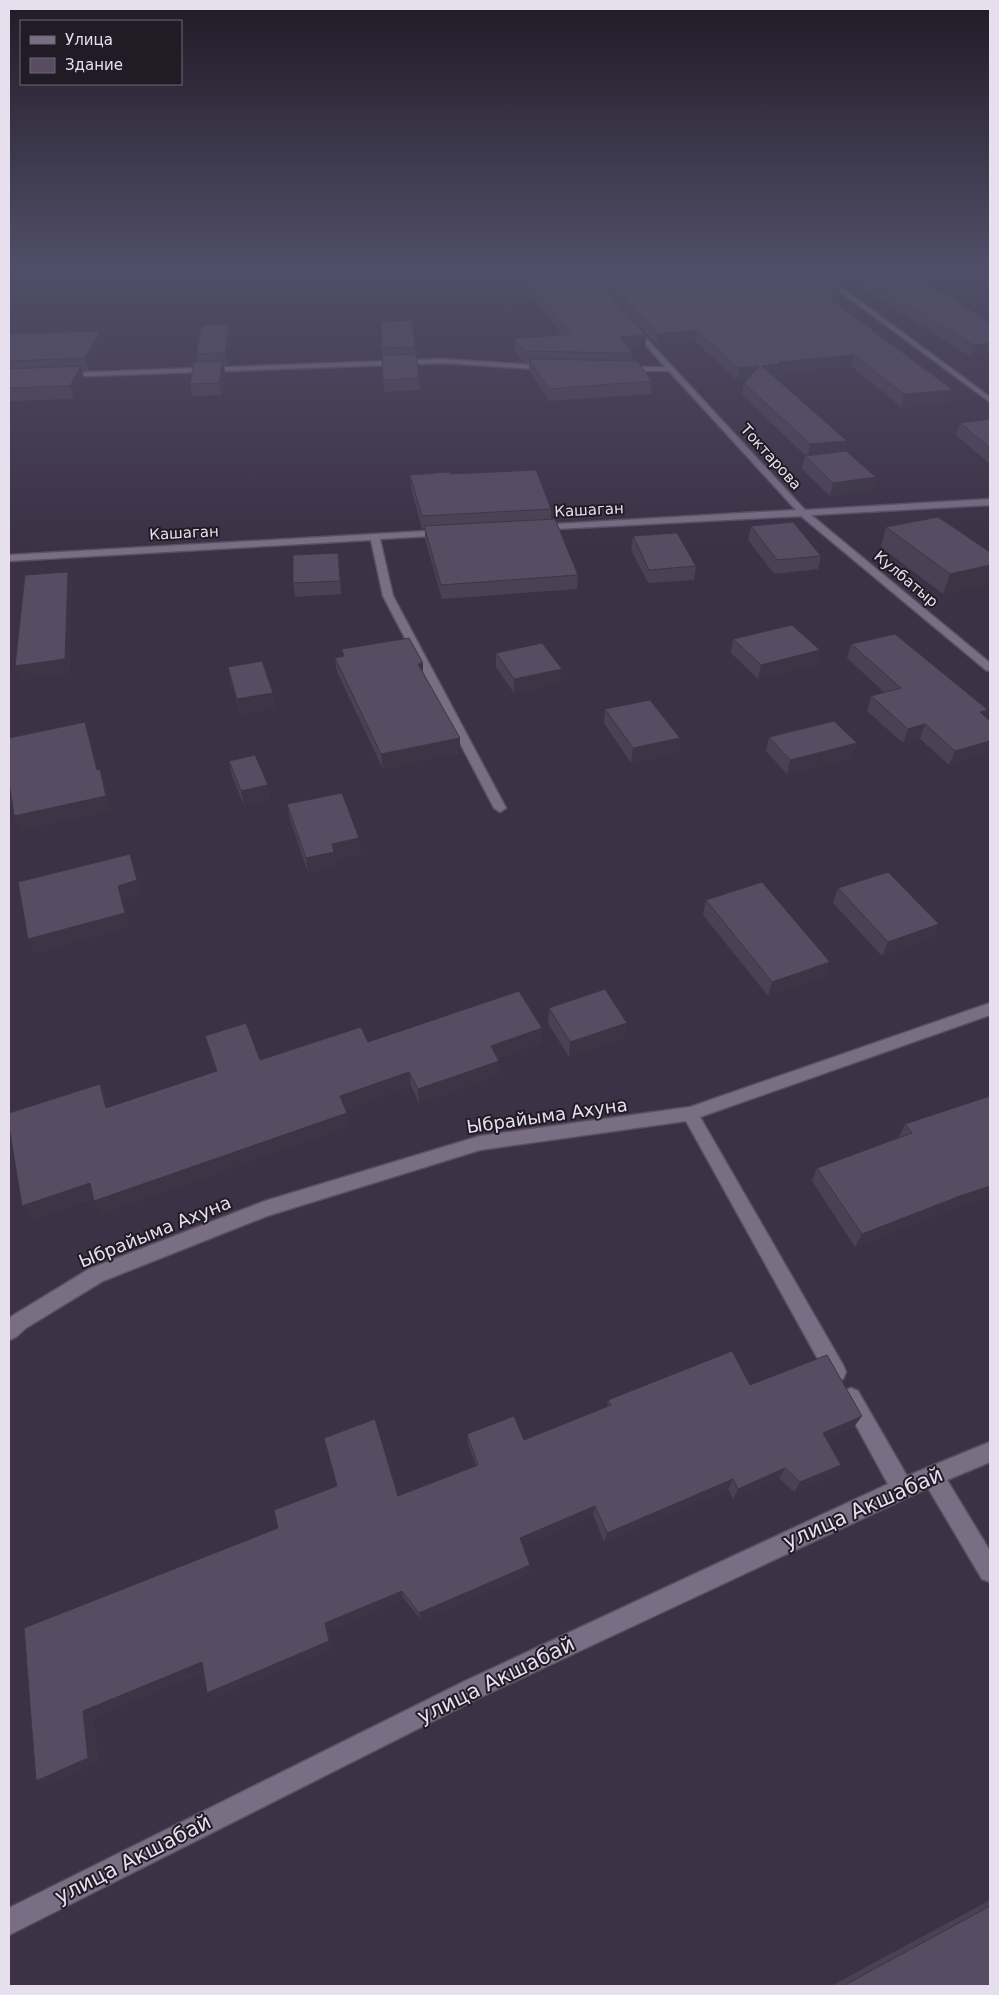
<svg xmlns="http://www.w3.org/2000/svg" width="999" height="1995" font-family="'DejaVu Sans',sans-serif">
  <style>
    .lines { fill: none; stroke-linecap: round; stroke-linejoin: round }
    .minor-casing { stroke: #5a5061; stroke-width: 3 }
    .minor { fill: #7a6e85; fill-rule: evenodd }
    .wall { fill: #4b4154 }
    .shaded-wall { fill: #3d3545 }
    .building { fill: #574c62; stroke: #3d3545 }
    .labels { text-anchor: middle; stroke-width: 4; stroke-linejoin: round; paint-order: stroke }
    .far-street-label { font-size: 15px; fill: #e6dfed; stroke: #201b25 }
    .street-label { font-size: 18px; fill: #e6dfed; stroke: #201b25 }
    .near-street-label { font-size: 21px; fill: #e6dfed; stroke: #201b25 }
  </style>
  <rect width="100%" height="100%" fill="#3c3145"/>
  <g class="lines">
    <defs>
      <g id="minor">
        <path d="M804,265H811L990,397V402Z"/>
        <path d="M630,325H634L805,510L990,499V505L811,515L990,663V671L986,670L801,516L536,530L534,528L539,525L796,510L669,371H620V367H665L630,327Z"/>
        <path d="M444,359L548,366L552,368L548,370L444,363L64,377L60,375L64,373Z"/>
        <path d="M444,530L449,533L447,535L380,539L393,596L506,808L500,812L494,808L383,596L371,540L9,561V555Z"/>
        <path d="M990,1003V1015L700,1117L843,1365L846,1372L843,1379L836,1382L829,1379L686,1121L480,1150L267,1216L103,1281L26,1328L16,1337L9,1340V1319L12,1316L89,1269L265,1201L480,1136L690,1107Z"/>
        <path d="M851,1388L858,1391L907,1476L990,1442V1462L947,1480L990,1551V1582L982,1579L928,1488L481,1697L9,1935V1908L465,1681L888,1484L841,1398L844,1391Z"/>
      </g>
    </defs>
    <!-- minor casing -->
    <use href="#minor" class="minor-casing"/>
    <!-- minor -->
    <use href="#minor" class="minor"/>
  </g>
  <!-- wall -->
  <g class="wall">
    <path d="M284,265H347V266L284,268Z"/>
    <path d="M506,265H582L646,335L645,346L628,348L632,353L631,361L652,381L651,394L549,401L529,371V363H524L515,350V339L562,335Z"/>
    <path d="M583,265H899L990,323V354L970,356L848,280L843,286L840,284L839,293L833,301L949,402L901,407L851,366L779,373V376L774,377L847,441L845,451L872,490L830,496L802,469L805,456H806L742,395L744,383L747,379L737,380L695,341L657,345Z"/>
    <path d="M381,322L415,347L420,390L384,392Z"/>
    <path d="M9,334L102,342L88,370H82L84,378L74,399L9,401Z"/>
    <path d="M232,335L227,365H224L225,373L222,395L192,396L190,384L197,362L196,354Z"/>
    <path d="M990,419V464L956,435L960,423Z"/>
    <path d="M451,474L551,509V519L578,575L577,589L442,599L425,539V529H422L411,488L410,475Z"/>
    <path d="M751,526L821,556L818,569L774,574L748,540Z"/>
    <path d="M886,527L990,552V583L943,594L881,547Z"/>
    <path d="M633,536L696,566L694,580L648,583L631,550Z"/>
    <path d="M338,553L340,566L341,594L295,597L293,583Z"/>
    <path d="M733,639L820,650L817,664L758,679L731,653Z"/>
    <path d="M851,644L988,710L985,717L949,765L920,739L903,743L867,711L871,696L885,693L847,658Z"/>
    <path d="M342,649L423,663V672L460,752L383,769L337,672L335,658L343,657Z"/>
    <path d="M496,653L561,683L514,693L496,667Z"/>
    <path d="M228,667L276,707L240,714L231,681Z"/>
    <path d="M605,709L680,738L678,753L631,763L604,723Z"/>
    <path d="M769,737L852,758L787,774L766,751Z"/>
    <path d="M229,761L271,799L244,806L232,776Z"/>
    <path d="M287,804L359,838L361,853L335,859L336,867L308,873L290,819Z"/>
    <path d="M838,888L933,938L882,956L833,903Z"/>
    <path d="M706,900L825,976L768,996L703,915Z"/>
    <path d="M549,1008L625,1037L569,1057L548,1023Z"/>
    <path d="M542,1028L541,1043L497,1058L499,1075L419,1103L411,1086L345,1109L347,1113L349,1126L101,1214L93,1198L31,1219L107,1098L109,1107L260,1060L368,1042Z"/>
    <path d="M990,1096V1196L952,1209L855,1247L812,1181L817,1168L898,1138L905,1124Z"/>
    <path d="M750,1385L854,1427L826,1439L841,1465L834,1475L794,1492L779,1478L733,1499L728,1489L604,1542L593,1515L522,1545L530,1565L529,1573L421,1620L404,1599L329,1630L333,1648L214,1698L203,1671L93,1717L98,1763L47,1784L36,1781L24,1628L398,1496L476,1466L468,1444L467,1434L524,1440L607,1407L608,1400Z"/>
    <path d="M990,1900V1986H831Z"/>
  </g>
  <!-- shaded-wall -->
  <g class="shaded-wall">
    <path d="M135,265H253L252,272L186,276L185,273L9,284V273Z"/>
    <path d="M850,269L848,280L843,286L845,276Z"/>
    <path d="M841,282L839,293L827,309L829,298Z"/>
    <path d="M230,324L232,335L227,365L225,353Z"/>
    <path d="M696,330L695,341L657,345L658,334Z"/>
    <path d="M100,331L102,342L88,370L85,358Z"/>
    <path d="M646,335L645,346L620,349V337Z"/>
    <path d="M990,343V354L970,356L973,345Z"/>
    <path d="M854,355L851,366L779,373V376L760,378L762,366L778,362Z"/>
    <path d="M223,361L225,373L222,395L219,383Z"/>
    <path d="M81,366L84,378L74,399L70,386Z"/>
    <path d="M759,366L757,378L737,380L739,368Z"/>
    <path d="M953,390L949,402L901,407L904,394Z"/>
    <path d="M847,441L844,454L808,457L810,444Z"/>
    <path d="M876,477L872,490L830,496L833,483Z"/>
    <path d="M338,553L340,566L341,594L340,581Z"/>
    <path d="M990,565V583L943,594L950,574Z"/>
    <path d="M68,572L72,586L70,674L21,680L15,666Z"/>
    <path d="M820,650L817,664L758,679L761,665Z"/>
    <path d="M423,663V678L418,664Z"/>
    <path d="M562,669L561,683L514,693V679Z"/>
    <path d="M273,693L276,707L240,714L237,699Z"/>
    <path d="M988,710L982,725L980,712Z"/>
    <path d="M85,722L90,736L102,784L97,770Z"/>
    <path d="M925,724L920,739L903,743L908,729Z"/>
    <path d="M460,738V752L383,769L381,754Z"/>
    <path d="M680,738L678,753L631,763L633,748Z"/>
    <path d="M990,741V754L949,765L955,751Z"/>
    <path d="M857,743L852,758L787,774L790,760Z"/>
    <path d="M100,769L105,784L111,811L21,831L14,816Z"/>
    <path d="M268,785L271,799L244,806L241,791Z"/>
    <path d="M359,838L361,853L335,859L336,867L308,873L306,858L332,844Z"/>
    <path d="M130,854L142,895L123,900L130,927L35,954L28,939L118,886Z"/>
    <path d="M939,924L933,938L882,956L888,942Z"/>
    <path d="M830,962L825,976L768,996L772,982Z"/>
    <path d="M627,1023L625,1037L569,1057L570,1042Z"/>
    <path d="M542,1028L541,1043L491,1060V1046Z"/>
    <path d="M499,1061V1075L419,1103L418,1089Z"/>
    <path d="M409,1072L411,1086L342,1110L340,1096Z"/>
    <path d="M100,1084L107,1098L113,1121L106,1108Z"/>
    <path d="M347,1113L349,1126L101,1214L94,1201Z"/>
    <path d="M90,1183L97,1196L31,1219L22,1206Z"/>
    <path d="M990,1186V1196L952,1209L855,1247L862,1234L960,1196Z"/>
    <path d="M862,1416L854,1427L816,1443L823,1433Z"/>
    <path d="M841,1465L834,1475L794,1492L800,1482Z"/>
    <path d="M785,1468L779,1478L733,1499L738,1489Z"/>
    <path d="M733,1479L728,1489L604,1542L607,1533Z"/>
    <path d="M595,1506L593,1515L519,1546L520,1538Z"/>
    <path d="M530,1565L529,1573L421,1620L419,1613Z"/>
    <path d="M402,1591L404,1599L329,1630L333,1648L214,1698L207,1693L325,1623Z"/>
    <path d="M202,1662L209,1668L93,1717L98,1763L47,1784L36,1781L83,1711Z"/>
  </g>
  <!-- building -->
  <g class="building">
    <path d="M9,265H135L9,273Z"/>
    <path d="M514,265H582L646,335L620,337L632,353L524,351L515,339L571,334Z"/>
    <path d="M593,265H818L841,282L829,298L953,390L904,394L854,355L778,362L781,364L762,366L847,441L810,444L744,383L759,366L739,368L696,330L658,334Z"/>
    <path d="M831,265H899L990,323V343L973,345L850,269L845,276Z"/>
    <path d="M412,320L415,347L382,348L381,322Z"/>
    <path d="M230,324L225,353L196,354L202,325Z"/>
    <path d="M100,331L85,358L9,361V334Z"/>
    <path d="M416,354L419,378L383,380L382,355Z"/>
    <path d="M529,359L637,361L652,381L549,389Z"/>
    <path d="M223,361L219,383L190,384L194,362Z"/>
    <path d="M81,366L70,386L9,388V369Z"/>
    <path d="M990,419V448L960,423Z"/>
    <path d="M846,451L876,477L833,483L805,456Z"/>
    <path d="M536,470L551,509L422,516L410,475L450,472L451,474Z"/>
    <path d="M938,517L990,552V565L950,574L886,527Z"/>
    <path d="M555,519L578,575L441,585L424,526Z"/>
    <path d="M793,522L821,556L777,560L751,526Z"/>
    <path d="M677,533L696,566L649,570L633,536Z"/>
    <path d="M338,553L340,581L293,583V555Z"/>
    <path d="M68,572L65,659L15,666L25,575Z"/>
    <path d="M792,625L820,650L761,665L733,639Z"/>
    <path d="M895,634L988,710L980,712L990,721V741L955,751L925,724L908,729L871,696L901,688L851,644Z"/>
    <path d="M409,638L423,663L418,664L460,738L381,754L335,658L344,656L342,649Z"/>
    <path d="M542,643L562,669L514,679L496,653Z"/>
    <path d="M262,661L273,693L237,699L228,667Z"/>
    <path d="M650,700L680,738L633,748L605,709Z"/>
    <path d="M834,721L857,743L790,760L769,737Z"/>
    <path d="M85,722L97,770L100,769L106,796L14,816L9,781V738Z"/>
    <path d="M255,755L268,785L241,791L229,761Z"/>
    <path d="M342,793L359,838L332,844L334,852L306,858L287,804Z"/>
    <path d="M130,854L137,880L118,886L125,913L28,939L18,882Z"/>
    <path d="M888,872L939,924L888,942L838,888Z"/>
    <path d="M762,882L830,962L772,982L706,900Z"/>
    <path d="M605,989L627,1023L570,1042L549,1008Z"/>
    <path d="M519,991L542,1028L491,1046L499,1061L418,1089L409,1072L340,1096L347,1113L94,1201L90,1183L22,1206L9,1126V1113L100,1084L106,1108L217,1071L205,1036L246,1023L260,1060L361,1027L368,1042Z"/>
    <path d="M990,1096V1186L960,1196L862,1234L817,1168L912,1133L905,1124Z"/>
    <path d="M732,1351L750,1385L827,1355L862,1416L823,1433L841,1465L800,1482L785,1468L738,1489L733,1479L607,1533L595,1506L520,1538L530,1565L419,1613L402,1591L325,1623L329,1641L207,1693L202,1662L83,1711L88,1758L36,1781L24,1628L278,1528L274,1510L337,1486L324,1438L375,1419L398,1496L478,1465L467,1434L514,1416L524,1440L611,1405L608,1400Z"/>
    <path d="M990,1906V1986H843Z"/>
  </g>
  <!-- sky -->
  <linearGradient id="sky" x2="0" y2="1"><stop stop-color="#211b26"/><stop offset="0.49" stop-color="#504e68"/><stop offset="1" stop-color="#504e68" stop-opacity="0"/></linearGradient>
  <rect width="999" height="545" fill="url(#sky)"/>
  <g class="labels">
    <!-- far-street labels -->
    <g class="far-street-label">
      <text transform="translate(771 457) rotate(48)" y="5">Токтарова</text>
      <text transform="translate(589 510) rotate(-3)" y="5">Кашаган</text>
      <text transform="translate(184 533) rotate(-3)" y="5">Кашаган</text>
      <text transform="translate(906 579) rotate(40)" y="5">Кулбатыр</text>
    </g>
    <!-- street labels -->
    <g class="street-label">
      <text transform="translate(547 1116) rotate(-8)" y="6">Ыбрайыма Ахуна</text>
      <text transform="translate(155 1232) rotate(-22)" y="6">Ыбрайыма Ахуна</text>
    </g>
    <!-- near-street labels -->
    <g class="near-street-label">
      <text transform="translate(863 1508) rotate(-24)" y="7">улица Акшабай</text>
      <text transform="translate(496 1680) rotate(-26)" y="7">улица Акшабай</text>
      <text transform="translate(133 1859) rotate(-27)" y="7">улица Акшабай</text>
    </g>
  </g>
  <!-- border -->
  <rect width="999" height="1995" fill="none" stroke="#e6dfed" stroke-width="20"/>
  <!-- legend -->
  <rect x="20" y="20" width="162" height="65" fill="#201b25" stroke="#6f6975"/>
  <rect x="30" y="36" width="25" height="8" fill="#7a6e85" stroke="#6f6975"/>
  <text x="65" y="45" font-size="15" fill="#e6dfed">Улица</text>
  <rect x="30" y="58" width="25" height="15" fill="#574c62" stroke="#6f6975"/>
  <text x="65" y="70" font-size="15" fill="#e6dfed">Здание</text>
</svg>
